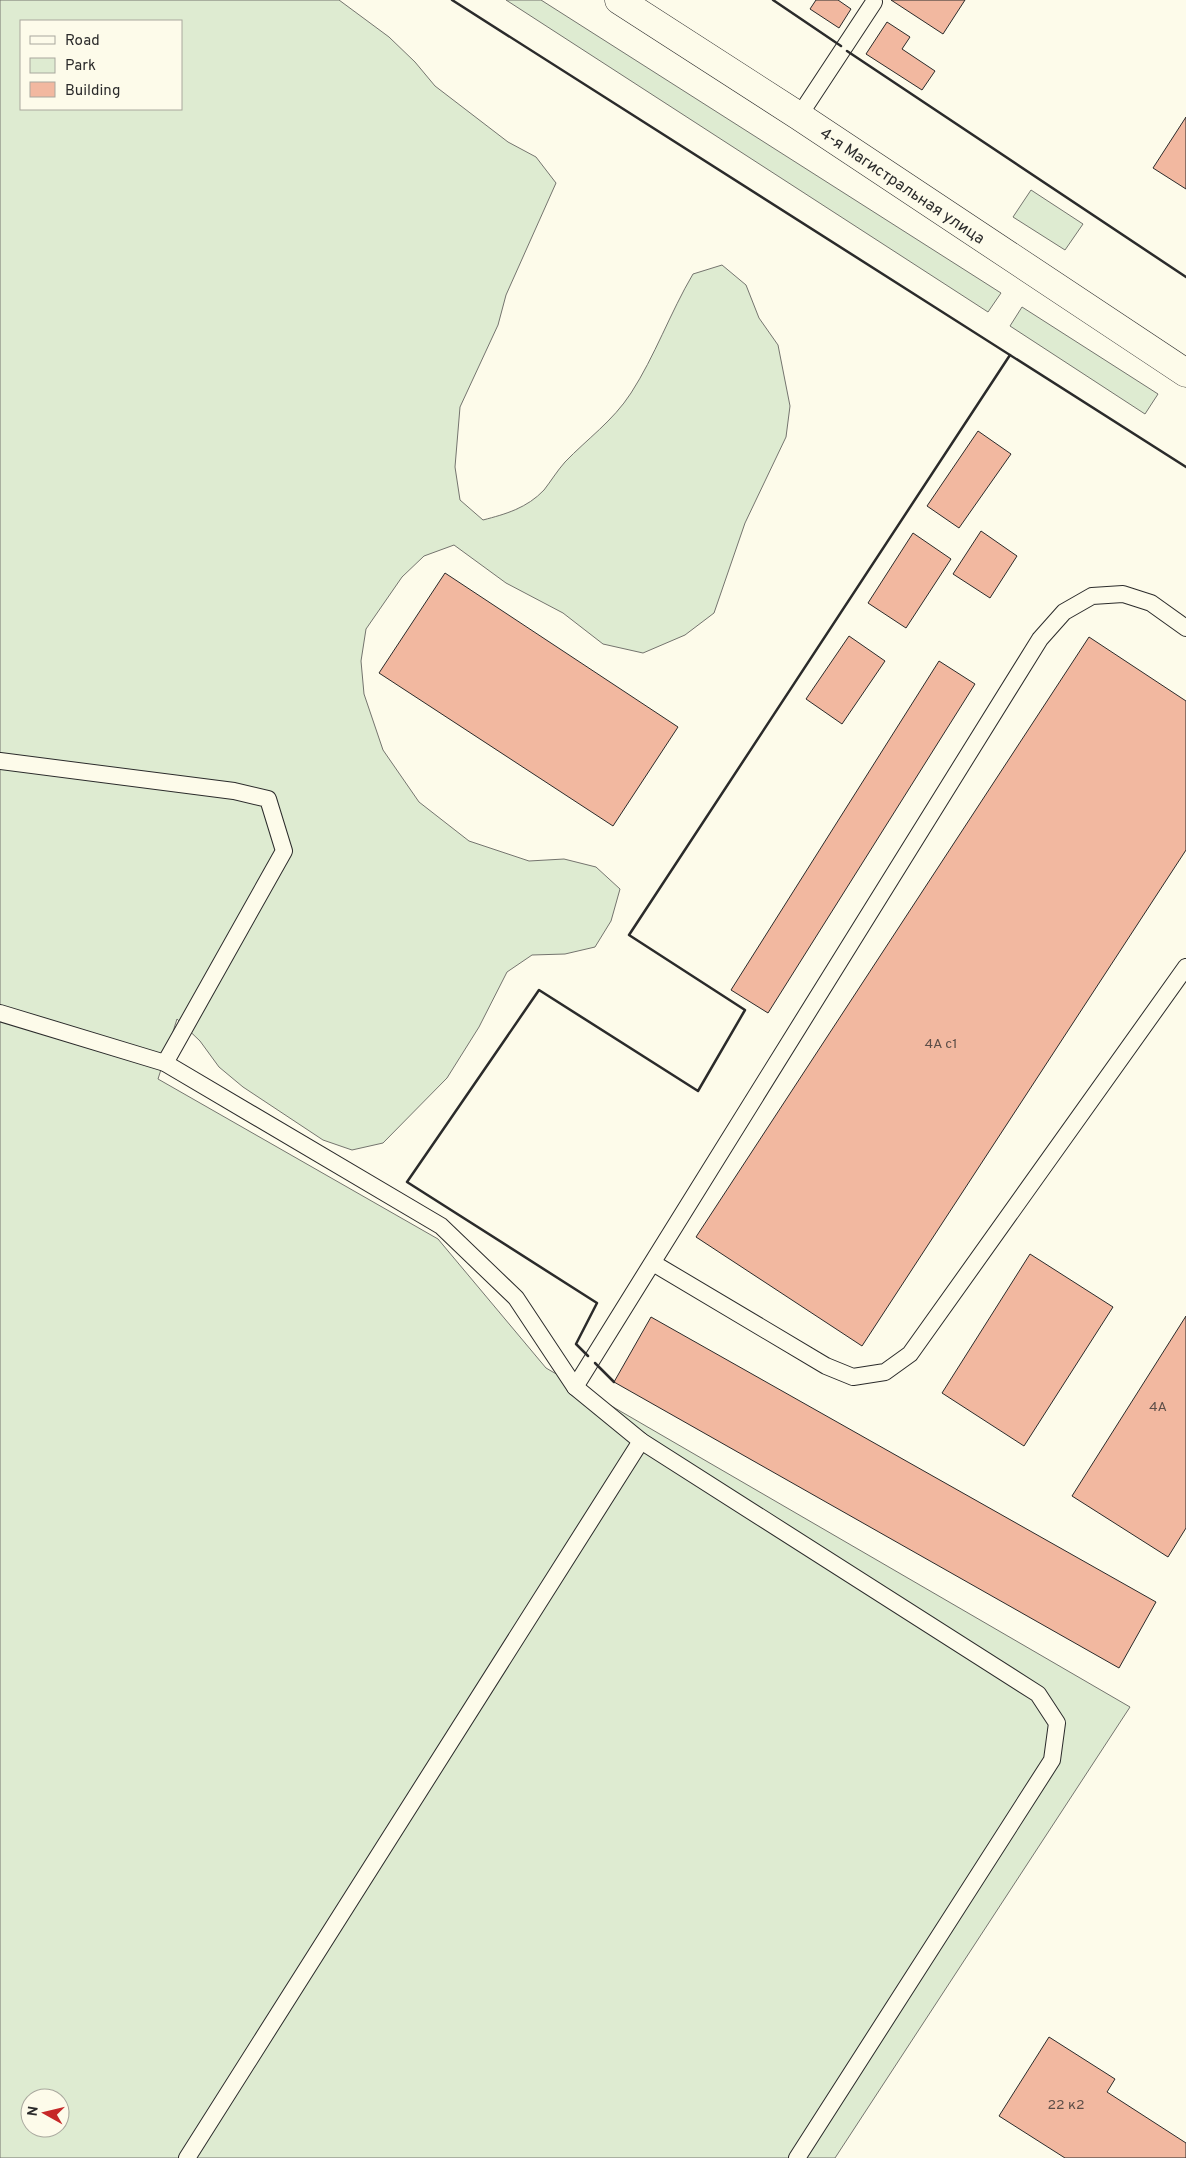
<svg xmlns="http://www.w3.org/2000/svg" width="1186" height="2158" font-family="Overpass,sans-serif">
  <style>
    .green { fill: #deebd1; stroke: #74746e; fill-rule: evenodd }
    .building { fill: #f2b8a0; stroke: #2b2b2b }
    .lines { fill: none; stroke-linecap: round; stroke-linejoin: round }
    .lane-casing { stroke: #2b2b2b; stroke-width: 18 }
    .secondary-casing { stroke: #2b2b2b; stroke-width: 29 }
    .lane { stroke: #fdfbea; stroke-width: 16 }
    .secondary { stroke: #fdfbea; stroke-width: 28 }
    .wall { stroke: #2b2b2b; stroke-width: 2.5 }
    .labels { text-anchor: middle; stroke-width: 4; stroke-linejoin: round; paint-order: stroke }
    .number-label { font-size: 14px; fill: #5d4e48 }
    .street-label { font-size: 16px; fill: #2b2b2b; stroke: #fdfbea }
  </style>
  <rect width="100%" height="100%" fill="#fdfbea"/>
  <!-- green -->
  <g class="green">
    <path d="M0,0H339L389,37L415,62L435,86L508,142L536,157L556,183L506,295L498,325L460,407L455,467L460,500L483,520C506,514 527,508 544,490C551,481 557,471 565,462C587,439 613,421 631,393C655,356 670,313 693,274L722,265L746,285L759,318L778,345L790,406L786,437L745,523L714,613L685,635L643,653L603,644L563,613L506,583L454,545L424,556L402,577L366,629L361,661L364,694L383,750L419,802L469,841L529,861L564,859L596,867L620,889L611,921L595,947L565,954L532,955L507,972L479,1027L447,1078L383,1143L352,1150L323,1140L243,1087L219,1067L200,1041L177,1019L158,1079L438,1239L546,1368L1130,1707L835,2158H0ZM21,21H181V109H21ZM30,2098H60V2128H30Z"/>
    <path d="M506,0H541L1001,293L988,312Z"/>
    <path d="M1031,190L1083,224L1065,250L1013,217Z"/>
    <path d="M1022,307L1158,394L1145,414L1010,326Z"/>
  </g>
  <!-- building -->
  <g class="building">
    <path d="M816,0H838L851,9L839,28L810,9Z"/>
    <path d="M891,0H965L943,34Z"/>
    <path d="M887,22L910,37L902,49L935,71L922,90L866,54Z"/>
    <path d="M1186,117V189L1153,168Z"/>
    <path d="M978,431L1011,454L959,528L927,506Z"/>
    <path d="M981,531L1017,556L990,598L953,574Z"/>
    <path d="M913,533L951,559L906,628L868,603Z"/>
    <path d="M445,573L678,727L613,826L379,673Z"/>
    <path d="M849,636L885,661L842,724L806,699Z"/>
    <path d="M1089,637L1186,701V850L862,1346L696,1237Z"/>
    <path d="M939,661L975,684L768,1013L731,990Z"/>
    <path d="M1030,1254L1113,1307L1024,1446L942,1393Z"/>
    <path d="M1186,1316V1528L1168,1557L1072,1496Z"/>
    <path d="M651,1317L1156,1602L1119,1668L614,1382Z"/>
    <path d="M1049,2037L1115,2079L1107,2092L1186,2143V2158H1065L999,2116Z"/>
  </g>
  <g class="lines">
    <defs>
      <g id="lane">
        <path d="M799,116L874,2"/>
        <path d="M0,761L234,791L268,799L284,851L165,1063"/>
        <path d="M0,1013L165,1063L441,1226L516,1298L575,1387L641,1441L1038,1694L1057,1723L1052,1760L797,2158"/>
        <path d="M653,1263L826,1366L853,1377L885,1372L910,1354L1186,967"/>
        <path d="M575,1387L1040,639L1064,612L1092,596L1123,594L1151,603L1186,628"/>
        <path d="M187,2158L641,1441"/>
      </g>
      <path id="secondary" d="M619,0L799,116L1186,373"/>
    </defs>
    <!-- lane casing -->
    <use href="#lane" class="lane-casing"/>
    <!-- secondary casing -->
    <use href="#secondary" class="secondary-casing"/>
    <!-- lane -->
    <use href="#lane" class="lane"/>
    <!-- secondary -->
    <use href="#secondary" class="secondary"/>
    <!-- wall -->
    <g class="wall">
      <path d="M452,0L1186,467"/>
      <path d="M773,0L841,46"/>
      <path d="M847,51L1186,277"/>
      <path d="M588,1356L576,1344L597,1303L407,1182L539,990L698,1091L745,1010L629,935L1010,355"/>
      <path d="M595,1363L614,1382"/>
    </g>
  </g>
  <g class="labels">
    <!-- number labels -->
    <g class="number-label">
      <text x="941" y="1048">4А с1</text>
      <text x="1158" y="1411">4А</text>
      <text x="1066" y="2109">22 к2</text>
    </g>
    <!-- street labels -->
    <g class="street-label">
      <text transform="translate(903 185) rotate(34)" y="6">4-я Магистральная улица</text>
    </g>
  </g>
  <!-- legend -->
  <rect x="20" y="20" width="162" height="90" fill="#fdfbea" stroke="#a9a89e"/>
  <rect x="30" y="36" width="25" height="8" fill="#fdfbea" stroke="#a9a89e"/>
  <text x="65" y="45" font-size="15" fill="#2b2b2b">Road</text>
  <rect x="30" y="58" width="25" height="15" fill="#deebd1" stroke="#a9a89e"/>
  <text x="65" y="70" font-size="15" fill="#2b2b2b">Park</text>
  <rect x="30" y="82" width="25" height="15" fill="#f2b8a0" stroke="#a9a89e"/>
  <text x="65" y="95" font-size="15" fill="#2b2b2b">Building</text>
  <!-- north arrow -->
  <g transform="translate(45 2113) rotate(278)"><circle r="24" fill="#fdfbea" stroke="#a9a89e"/>
  <path d="M0-4L9 19L0 12L-9 19Z" fill="#c62828"/>
  <text y="-8" font-size="14" font-weight="bold" text-anchor="middle" fill="#2b2b2b">N</text>
  </g>
</svg>
